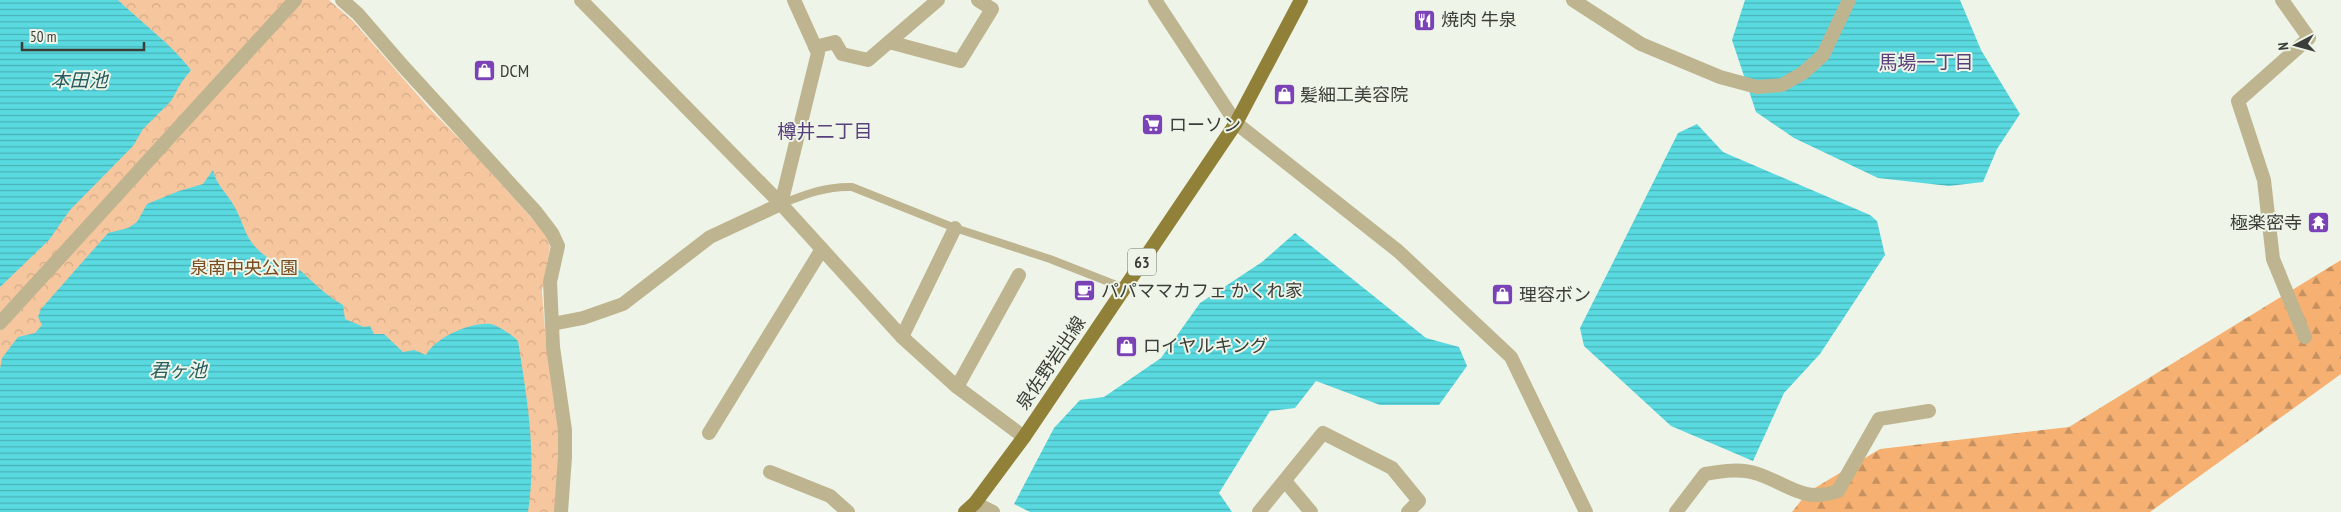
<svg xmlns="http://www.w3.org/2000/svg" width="2341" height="512" font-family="'PT Sans Narrow','Noto Sans JP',sans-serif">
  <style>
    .forest { fill: url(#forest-firs) }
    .park { fill: url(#park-crowns) }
    .water { fill: url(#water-rules) }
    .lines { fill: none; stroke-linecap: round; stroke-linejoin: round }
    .service { stroke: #beb590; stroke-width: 8 }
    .minor { stroke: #beb590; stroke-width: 14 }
    .tertiary { stroke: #beb590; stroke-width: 14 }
    .primary { stroke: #918037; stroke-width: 14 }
    .labels { text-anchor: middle; stroke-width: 4; stroke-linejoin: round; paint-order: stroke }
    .shield { fill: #eef5e8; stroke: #70746d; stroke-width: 1 }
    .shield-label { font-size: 16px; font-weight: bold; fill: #3a3d38 }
    .poi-label { font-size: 18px; fill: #3a3d38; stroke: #eef5e8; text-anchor: start }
    .park-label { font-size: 18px; fill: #794b1e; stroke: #eef5e8 }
    .street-label { font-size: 18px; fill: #3a3d38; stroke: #eef5e8 }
    .neighbourhood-label { font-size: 19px; fill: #593f7b; stroke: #eef5e8 }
    .water-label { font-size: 19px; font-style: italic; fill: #285e61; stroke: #eef5e8 }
  </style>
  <defs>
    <pattern id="forest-firs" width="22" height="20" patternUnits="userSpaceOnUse" patternTransform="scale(1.25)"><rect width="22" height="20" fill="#f5b072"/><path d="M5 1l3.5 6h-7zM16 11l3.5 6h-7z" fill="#c7905f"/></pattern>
    <pattern id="park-crowns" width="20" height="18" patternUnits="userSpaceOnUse" patternTransform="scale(1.25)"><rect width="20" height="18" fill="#f6c69e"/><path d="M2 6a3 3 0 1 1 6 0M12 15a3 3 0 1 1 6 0" fill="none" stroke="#d4ab89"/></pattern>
    <pattern id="water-rules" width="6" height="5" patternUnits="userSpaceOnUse" patternTransform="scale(1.25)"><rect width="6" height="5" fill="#59dae0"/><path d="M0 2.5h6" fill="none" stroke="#4bb2b7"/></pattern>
  </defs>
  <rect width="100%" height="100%" fill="#eef5e8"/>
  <!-- forest -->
  <path class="forest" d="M2341,260V374L2150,512H1792L1808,492L1880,449L2069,427Z"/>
  <!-- park -->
  <path class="park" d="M0,0H329L353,21L429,108L475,155L545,233L550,247L542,291L546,344L561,439L557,512H0Z"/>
  <!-- water -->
  <g class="water">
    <path d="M0,0H118C143,24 170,43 191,70L181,83L171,101L143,129L133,146L70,210L49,240L0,287Z"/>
    <path d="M1745,0H1960L1981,50L2020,114L1997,149L1983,182L1949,186L1878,178L1794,138L1756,112L1732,40Z"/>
    <path d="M1697,124L1723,152L1870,215L1877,221L1885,255L1820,354L1784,393L1753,461L1671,426L1584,346L1580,328L1678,133Z"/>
    <path d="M213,170C216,185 227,193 234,206C246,227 244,241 267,257C278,265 292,263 302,272C314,283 328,297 343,305L345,319L364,327L370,326L374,334H384L403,352L414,350L426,355C434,338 472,321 491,324C499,326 512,335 518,341C527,399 537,453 528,512H0V369L2,358L18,337L35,333L42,325L38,317L41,309L108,233L128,228L137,222L147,204L179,191L203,184Z"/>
    <path d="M1295,233L1426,338L1459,347L1467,366L1439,405H1380L1316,381L1295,408L1270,411L1219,493L1232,512H1030L1014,504L1054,428L1080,400L1104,397L1161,358L1200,303L1262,262Z"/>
  </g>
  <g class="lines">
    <!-- service -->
    <path class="service" d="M781,204C804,195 826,186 852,187L955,228L1050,259L1124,288"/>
    <!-- minor -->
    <g class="minor">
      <path d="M342,0L358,14L402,65L536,212L552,233L558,246L550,282L553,347L565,430V457L561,512"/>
      <path d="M581,0L781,204L902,337L957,387L1024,437"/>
      <path d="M2282,0L2309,38L2238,101L2264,180L2273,259L2305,337"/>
      <path d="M889,42L960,61L992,9L978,0"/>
      <path d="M815,47L835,42L842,54L868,60L938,0"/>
      <path d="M1236,123L1398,251L1511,357L1586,512"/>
      <path d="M552,324L583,318L623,304L710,237L781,204L818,53L794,0"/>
      <path d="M902,337L955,228"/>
      <path d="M957,387L1019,275"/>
      <path d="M709,433L822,249"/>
      <path d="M770,472L830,496L848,512"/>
      <path d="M1285,481L1311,512"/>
      <path d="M972,512L975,503L993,512"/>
      <path d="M1259,512L1323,433L1392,468L1419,501L1408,512"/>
      <path d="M1676,512L1705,474C1723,471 1741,468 1758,474C1790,485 1803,503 1838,491L1879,419L1929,411"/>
    </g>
    <!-- tertiary -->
    <g class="tertiary">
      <path d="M1155,0L1236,123"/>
      <path d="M1573,0L1641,44L1720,77L1757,87L1782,85L1803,73L1823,55L1849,0"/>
      <path d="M0,323L295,0"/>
    </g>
    <!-- primary -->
    <path class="primary" d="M965,512L975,503L1024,437L1236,123L1301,0"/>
  </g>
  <!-- icons -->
  <defs>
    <symbol id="restaurant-square" viewBox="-11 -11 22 22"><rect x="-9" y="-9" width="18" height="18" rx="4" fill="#7b42b8" stroke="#eef5e8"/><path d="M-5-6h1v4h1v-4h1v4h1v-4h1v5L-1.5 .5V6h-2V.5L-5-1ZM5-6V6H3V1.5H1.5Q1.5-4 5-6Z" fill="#fff"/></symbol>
    <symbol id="shop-square" viewBox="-11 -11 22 22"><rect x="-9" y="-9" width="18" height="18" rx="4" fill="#7b42b8" stroke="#eef5e8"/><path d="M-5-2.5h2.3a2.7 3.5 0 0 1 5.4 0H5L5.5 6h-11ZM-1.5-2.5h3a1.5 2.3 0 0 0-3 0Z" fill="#fff"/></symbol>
    <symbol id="supermarket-square" viewBox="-11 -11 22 22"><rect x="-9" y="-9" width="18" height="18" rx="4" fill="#7b42b8" stroke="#eef5e8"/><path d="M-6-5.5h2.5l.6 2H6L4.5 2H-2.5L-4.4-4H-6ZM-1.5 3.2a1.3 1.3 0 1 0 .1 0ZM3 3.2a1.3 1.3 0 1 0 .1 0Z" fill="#fff"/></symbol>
    <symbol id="temple-square" viewBox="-11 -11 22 22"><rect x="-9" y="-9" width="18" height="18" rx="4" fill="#7b42b8" stroke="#eef5e8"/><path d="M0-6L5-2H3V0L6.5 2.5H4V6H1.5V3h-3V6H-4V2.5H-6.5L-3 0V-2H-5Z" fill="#fff"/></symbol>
    <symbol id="cafe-square" viewBox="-11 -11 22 22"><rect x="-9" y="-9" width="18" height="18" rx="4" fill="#7b42b8" stroke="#eef5e8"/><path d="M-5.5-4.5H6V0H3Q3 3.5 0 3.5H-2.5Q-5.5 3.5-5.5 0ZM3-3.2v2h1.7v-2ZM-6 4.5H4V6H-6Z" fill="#fff"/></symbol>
  </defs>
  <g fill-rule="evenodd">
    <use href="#restaurant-square" x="1412" y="8" width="25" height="25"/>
    <use href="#shop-square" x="472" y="58" width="25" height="25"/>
    <use href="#shop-square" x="1272" y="82" width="25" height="25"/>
    <use href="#supermarket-square" x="1140" y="112" width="25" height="25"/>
    <use href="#temple-square" x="2306" y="210" width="25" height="25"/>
    <use href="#cafe-square" x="1072" y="278" width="25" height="25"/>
    <use href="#shop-square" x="1490" y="282" width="25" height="25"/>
    <use href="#shop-square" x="1114" y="334" width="25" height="25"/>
  </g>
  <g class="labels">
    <!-- shield labels -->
    <rect class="shield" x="1128" y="248.5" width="28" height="27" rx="4"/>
    <g class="shield-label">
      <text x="1142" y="268">63</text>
    </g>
    <!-- poi labels -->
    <g class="poi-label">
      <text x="1441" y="26">焼肉 牛泉</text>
      <text x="500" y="77">DCM</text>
      <text x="1300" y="101">髪細工美容院</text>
      <text x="1169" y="131">ローソン</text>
      <text x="2302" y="229" text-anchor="end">極楽密寺</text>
      <text x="1101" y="297">パパママカフェ かくれ家</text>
      <text x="1519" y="301">理容ボン</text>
      <text x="1143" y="352">ロイヤルキング</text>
    </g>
    <!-- park labels -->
    <g class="park-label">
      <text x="244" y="274">泉南中央公園</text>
    </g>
    <!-- street labels -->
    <g class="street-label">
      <text transform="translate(1051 363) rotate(-56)" y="6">泉佐野岩出線</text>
    </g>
    <!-- neighbourhood labels -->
    <g class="neighbourhood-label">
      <text x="1926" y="69">馬場一丁目</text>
      <text x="825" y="138">樽井二丁目</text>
    </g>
    <!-- water labels -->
    <g class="water-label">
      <text x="79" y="87">本田池</text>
      <text x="178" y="377">君ヶ池</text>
    </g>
  </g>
  <!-- north arrow -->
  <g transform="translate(2296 45) rotate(264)" stroke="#eef5e8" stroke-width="4" paint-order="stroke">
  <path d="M0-4L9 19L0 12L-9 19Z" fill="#3a3d38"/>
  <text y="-8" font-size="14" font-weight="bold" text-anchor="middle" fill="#3a3d38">N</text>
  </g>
  <!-- scale -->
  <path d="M22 42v8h122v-8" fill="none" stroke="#3a3d38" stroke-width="2.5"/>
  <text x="30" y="42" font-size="15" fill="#3a3d38" stroke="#eef5e8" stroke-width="4" paint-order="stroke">50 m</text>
</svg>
